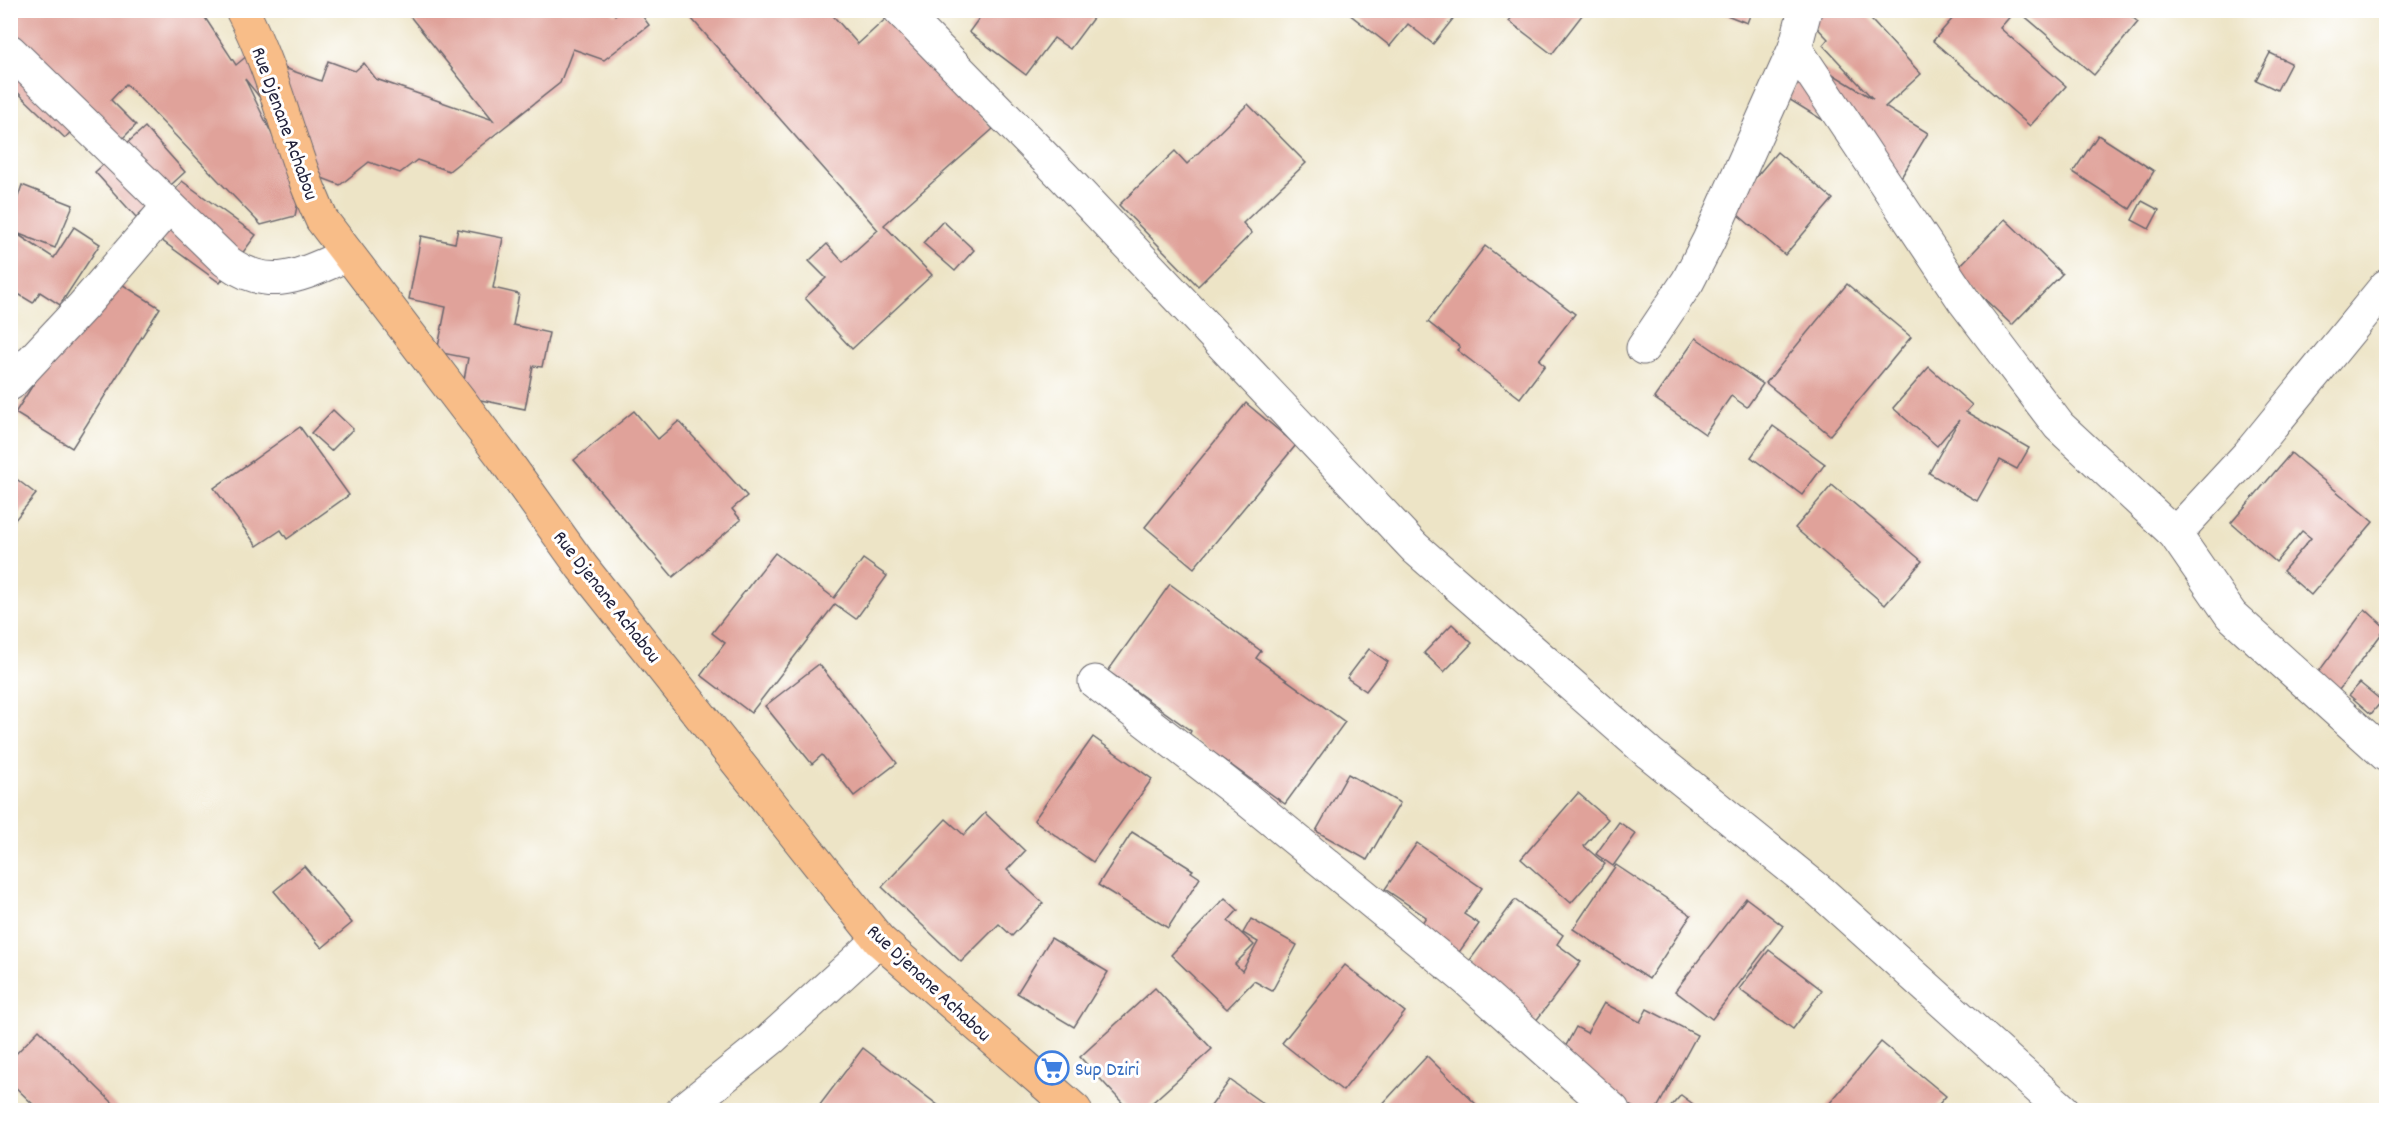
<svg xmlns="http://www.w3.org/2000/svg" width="2397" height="1121" font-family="Dekko,sans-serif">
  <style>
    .building { fill: #e0a29a }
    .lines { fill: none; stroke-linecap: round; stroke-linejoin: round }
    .minor-casing { stroke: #69666c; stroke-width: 35 }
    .major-casing { stroke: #69666c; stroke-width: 35 }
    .minor { stroke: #fff; stroke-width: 33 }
    .major { stroke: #f8bd88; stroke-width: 33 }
    .labels { text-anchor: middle; stroke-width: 6; stroke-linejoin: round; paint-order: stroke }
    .street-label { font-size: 20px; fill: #22223b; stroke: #fff }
    .shop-label { font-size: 20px; fill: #366cbe; stroke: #fff; text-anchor: start }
  </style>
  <rect width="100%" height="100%" fill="#fff"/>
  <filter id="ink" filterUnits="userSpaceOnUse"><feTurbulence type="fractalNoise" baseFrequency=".0167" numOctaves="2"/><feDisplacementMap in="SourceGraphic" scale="12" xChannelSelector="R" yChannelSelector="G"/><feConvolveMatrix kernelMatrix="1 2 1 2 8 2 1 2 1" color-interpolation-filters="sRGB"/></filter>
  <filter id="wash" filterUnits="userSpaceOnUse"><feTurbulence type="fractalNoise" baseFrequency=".008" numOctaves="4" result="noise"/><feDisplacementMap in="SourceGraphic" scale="24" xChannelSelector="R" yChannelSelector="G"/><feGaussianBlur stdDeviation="1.35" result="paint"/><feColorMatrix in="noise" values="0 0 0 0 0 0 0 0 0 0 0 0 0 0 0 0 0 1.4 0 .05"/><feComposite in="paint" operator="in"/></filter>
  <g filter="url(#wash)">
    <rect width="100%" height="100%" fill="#ede4c6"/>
    <g id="blocks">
      <!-- building -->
      <g class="building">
        <path d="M10,10H189L193,14L200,10L236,65L248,55L321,81L328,61L355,71L364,63L376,79L493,120L405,10H611L615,15L621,10H638L649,25L604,60L573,49L560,83L449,171L417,160L400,173L369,162L340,185L301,170L306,155L245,79L300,192L295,216L261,225L126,84L111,100L136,125L109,152L79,123L65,138L10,85Z"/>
        <path d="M684,10H828L858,44L891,14L993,129L884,225L932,275L852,349L805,298L826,278L809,261L827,244L843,262L878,230Z"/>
        <path d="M985,10H1099L1070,49L1054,38L1026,75L969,32Z"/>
        <path d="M1350,10H1460L1433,44L1408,24L1390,46L1348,13Z"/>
        <path d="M1517,10H1586L1552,54L1509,21Z"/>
        <path d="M1714,10H1752L1747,23Z"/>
        <path d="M1806,10H1862L1921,74L1885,107L1928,133L1891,194L1873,151L1787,98L1810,60L1873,99L1823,45L1828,39L1803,13Z"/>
        <path d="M1960,10H2012L2014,12L2000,28L2066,86L2030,126L1933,41Z"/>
        <path d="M2023,10H2124L2138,22L2094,75L2021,13Z"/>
        <path d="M2270,53L2291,63L2277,90L2256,80Z"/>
        <path d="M1248,104L1306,163L1243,223L1252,233L1198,286L1119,205L1175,151L1187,164Z"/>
        <path d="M145,127L185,172L136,217L95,172Z"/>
        <path d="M2098,135L2154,171L2130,209L2073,172Z"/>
        <path d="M1777,152L1833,199L1785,255L1730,208Z"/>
        <path d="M182,181L256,235L220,283L146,229Z"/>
        <path d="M22,185L73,205L55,248L14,232L54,258L74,227L100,244L60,305L40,292L33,303L10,289V194L18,197Z"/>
        <path d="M2142,201L2159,210L2149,229L2132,220Z"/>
        <path d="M2005,219L2062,274L2012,325L1955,271Z"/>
        <path d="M943,221L974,250L955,271L923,243Z"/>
        <path d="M458,229L503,238L493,288L519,294L513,325L549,333L542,367L533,366L525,409L461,396L468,358L437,352L446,307L409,299L421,236L455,243Z"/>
        <path d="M1485,246L1575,314L1539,360L1545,365L1520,398L1457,350L1460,347L1428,322Z"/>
        <path d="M104,273L160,308L72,448L15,413Z"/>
        <path d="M1847,284L1911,337L1830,435L1766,383Z"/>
        <path d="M1696,338L1763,384L1747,407L1731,396L1705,434L1654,398Z"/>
        <path d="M1929,367L1972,405L1966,412L2029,448L2017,469L2000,460L1977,501L1929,473L1959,420L1937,446L1893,408Z"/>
        <path d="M1246,403L1296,445L1194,568L1145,527Z"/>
        <path d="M333,410L353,429L331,451L311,433Z"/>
        <path d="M634,411L658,439L679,421L747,496L732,509L741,520L673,577L574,460Z"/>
        <path d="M1773,426L1825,464L1802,495L1751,457Z"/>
        <path d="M300,427L349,495L287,539L281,530L257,546L214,488Z"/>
        <path d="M2291,453L2373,522L2311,595L2283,571L2311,538L2302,531L2276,562L2231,523Z"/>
        <path d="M10,474L36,494L10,526Z"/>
        <path d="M1832,485L1922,561L1885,605L1795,528Z"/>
        <path d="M775,553L834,598L863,559L887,576L856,619L835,604L751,713L701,675L725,643L712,633Z"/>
        <path d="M1170,584L1261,651L1256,658L1345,722L1285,804L1189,735L1191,731L1108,671Z"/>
        <path d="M2365,609L2386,628L2339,690L2317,674Z"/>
        <path d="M1452,624L1472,643L1444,672L1424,653Z"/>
        <path d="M1369,649L1388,662L1366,691L1347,678Z"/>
        <path d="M819,664L897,763L854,796L822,755L812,764L765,706Z"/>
        <path d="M2360,683L2382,701L2371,714L2349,695Z"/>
        <path d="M1093,737L1152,779L1093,862L1034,820Z"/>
        <path d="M1348,774L1400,803L1367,860L1316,831Z"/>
        <path d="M1578,793L1608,819L1584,846L1605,864L1571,903L1521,859Z"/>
        <path d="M985,813L1025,851L1007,870L1043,903L1012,936L999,924L961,962L882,887L946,819L964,835Z"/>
        <path d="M1619,822L1636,834L1613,866L1596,854Z"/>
        <path d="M1132,832L1193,870L1191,872L1200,878L1168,928L1098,885Z"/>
        <path d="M1417,843L1482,888L1464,914L1479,924L1450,965L1411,939L1426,917L1385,889Z"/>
        <path d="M1616,865L1691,915L1649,979L1573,929Z"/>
        <path d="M304,866L352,923L322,948L274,891Z"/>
        <path d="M1225,898L1238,910L1228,921L1254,945L1235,964L1242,971L1258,942L1243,933L1251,919L1297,945L1272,991L1254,981L1227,1009L1171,955Z"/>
        <path d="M1746,898L1783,926L1712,1019L1675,991Z"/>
        <path d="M1515,900L1563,935L1557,944L1581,962L1532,1026L1461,972Z"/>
        <path d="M1051,938L1108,972L1074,1027L1017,993Z"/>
        <path d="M1769,950L1822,990L1793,1029L1739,989Z"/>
        <path d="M1345,965L1405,1012L1343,1091L1282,1043Z"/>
        <path d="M1155,988L1212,1049L1144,1110H1129L1080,1057Z"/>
        <path d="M1604,1003L1640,1022L1647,1009L1697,1035L1656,1110H1638L1555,1066L1576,1027L1587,1033Z"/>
        <path d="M39,1030L119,1109L117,1110H39L10,1082V1060Z"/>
        <path d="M1881,1042L1946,1096L1934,1110H1824Z"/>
        <path d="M863,1048L939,1106L936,1110H825L819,1106Z"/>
        <path d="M1427,1056L1482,1110H1377Z"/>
        <path d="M1230,1080L1272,1110H1208Z"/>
        <path d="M1681,1095L1701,1110H1668Z"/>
      </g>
    </g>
  </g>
  <g filter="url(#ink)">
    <use href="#blocks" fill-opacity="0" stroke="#69666c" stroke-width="1.5"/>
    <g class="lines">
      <defs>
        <g id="minor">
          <path d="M900,10L1063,176L1415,548L1649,753L1821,892L2063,1110"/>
          <path d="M1795,48L1964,301L2059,426L2175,534L2231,615L2386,755"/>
          <path d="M10,51L226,261C271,294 302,274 347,255"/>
          <path d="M1643,348L1688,281L1709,240L1795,48L1805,10"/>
          <path d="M10,384L83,306L169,206"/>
          <path d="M2175,534L2248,455L2386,286"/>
          <path d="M1095,682L1244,797L1466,979L1613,1110"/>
          <path d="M683,1110L771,1039L879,940"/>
        </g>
        <path id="major" d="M242,10C277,77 290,152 322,220L503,457L582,567L879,940L1075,1110"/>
      </defs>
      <!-- minor casing -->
      <use href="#minor" class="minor-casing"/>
      <!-- major casing -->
      <use href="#major" class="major-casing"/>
      <!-- minor -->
      <use href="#minor" class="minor"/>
      <!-- major -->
      <use href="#major" class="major"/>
    </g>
  </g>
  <!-- icons -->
  <defs>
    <symbol id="supermarket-ring" viewBox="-11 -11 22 22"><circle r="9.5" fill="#fff" stroke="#3f7fe0" stroke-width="1.5"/><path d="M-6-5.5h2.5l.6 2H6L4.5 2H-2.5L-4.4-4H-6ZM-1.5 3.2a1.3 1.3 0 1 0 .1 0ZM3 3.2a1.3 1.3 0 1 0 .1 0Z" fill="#3f7fe0"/></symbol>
  </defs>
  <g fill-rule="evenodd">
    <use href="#supermarket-ring" x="1033" y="1049" width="38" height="38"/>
  </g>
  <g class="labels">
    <!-- street labels -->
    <g class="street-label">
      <text transform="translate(286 123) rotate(70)" y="7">Rue Djenane Achabou</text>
      <text transform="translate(608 596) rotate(52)" y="7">Rue Djenane Achabou</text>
      <text transform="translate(930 982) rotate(43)" y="7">Rue Djenane Achabou</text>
    </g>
    <!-- shop labels -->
    <g class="shop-label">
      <text x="1075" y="1075">Sup Dziri</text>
    </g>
  </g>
  <!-- margin -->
  <rect width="2397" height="1121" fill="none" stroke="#fff" stroke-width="36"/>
</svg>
